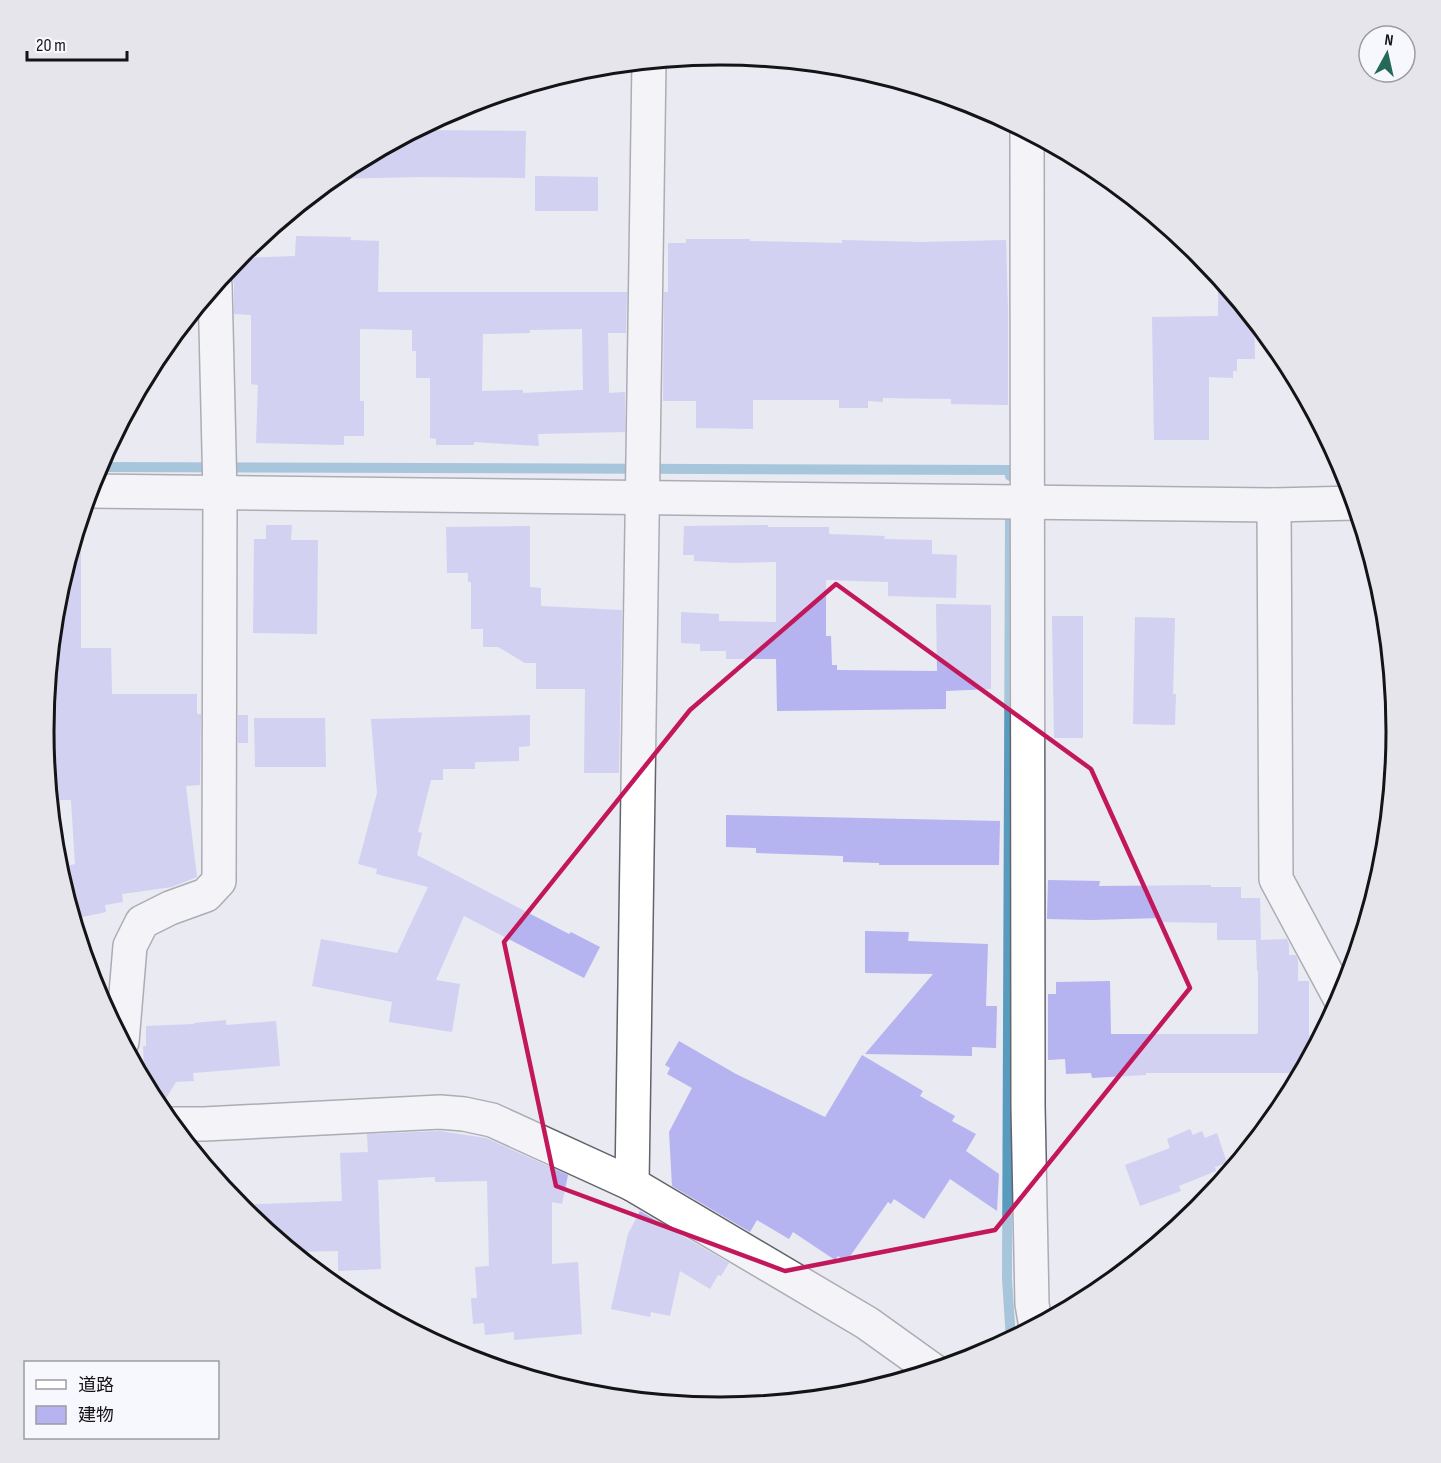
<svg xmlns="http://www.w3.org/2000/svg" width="1441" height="1463" font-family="'Sofia Sans Condensed','Noto Sans JP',sans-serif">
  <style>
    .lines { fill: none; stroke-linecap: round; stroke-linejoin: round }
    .stream { stroke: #599bbe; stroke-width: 10 }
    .building { fill: #b5b3f0; fill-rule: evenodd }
    .minor-casing { stroke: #63636b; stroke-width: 36 }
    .minor { stroke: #fff; stroke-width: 33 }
    .marked { fill: none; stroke: #c2185b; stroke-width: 4.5; stroke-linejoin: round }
    .rim { fill: none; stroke: #141416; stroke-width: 3 }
  </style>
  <rect width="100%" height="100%" fill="#eaeaf2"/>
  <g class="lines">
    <!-- stream -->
    <g class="stream">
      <path d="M98,467L1010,470V476"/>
      <path d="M1010,520L1007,1279L1011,1340"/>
    </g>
  </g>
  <!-- building -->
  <g class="building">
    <path d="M416,130L526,131L525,178L420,177L332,179L345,168Z"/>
    <path d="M535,176L598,177V211H535Z"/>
    <path d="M296,236L351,237V240L379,241L378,292H627L626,333H608L609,393L625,392V432L538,434L539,446L474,442V445H436V439L430,438V378H416V351H412V330L360,329V401H364V436H344V445L256,443L258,385L251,384V315L234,314V284L231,276L227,271L237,258L295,256ZM582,329L583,390L523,393V390L482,391L483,334L530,333V330Z"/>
    <path d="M686,239H750V241L842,243V240L921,242L1006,240L1008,308V405L951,404V399L883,398V402L868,401V408H839V400H753V429L696,428V401H663L664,292H668V243H686Z"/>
    <path d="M1218,276L1254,320L1255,359H1237V371H1233V378L1209,377V440H1154L1152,317L1218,316Z"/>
    <path d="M266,525H292L291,540H318L317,634L253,633L254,539H266Z"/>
    <path d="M768,525V527H829V534L885,536L884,539L932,540V554L957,555L956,598L888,596V582L826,580V636H831L832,665H837V670L937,671L936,604L991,605V689L946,691V709L777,711L776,659H726V651H700V644L681,643V612L719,614V621L776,622V562L735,563L694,561V555H683L684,526Z"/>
    <path d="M530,526V587L541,588V606L622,610L619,773H584L585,689H536V663H525L498,647H483V629H471V582H468V573H447L446,527Z"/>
    <path d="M72,547L81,548V648H111L112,694H197V714H201L200,785L186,786L197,877L172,887L122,894L123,902L105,905L106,912L73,919L58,868L75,864L71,800H50L44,732L57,599Z"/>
    <path d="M1052,616H1083V738H1054Z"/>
    <path d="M1135,617L1175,618L1173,694H1176L1175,725L1133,724Z"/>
    <rect x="238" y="715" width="10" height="28"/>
    <path d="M530,715V746L519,747V761L475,762V769H443V780H431L418,832L422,833L417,855L569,934L571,932L600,947L584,978L464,916L436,980L460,984L452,1032L389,1022L392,1002L312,986L321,939L397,953L428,887L376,874L377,869L358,864L377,793L371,719Z"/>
    <path d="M254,718H325L326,767H255Z"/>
    <path d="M726,815L1000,821L999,865H879V863L843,862V856L756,853V848L726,847Z"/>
    <path d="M1048,880L1100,881L1099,886L1211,885V887H1241V898H1260L1261,940L1287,939L1289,944V955H1296L1298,960V981H1309V1035H1322L1302,1073H1146V1075L1092,1078L1091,1073L1066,1074L1065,1059L1048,1060V994H1056V982L1110,981L1111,1034H1256L1258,1033V971H1257L1256,940H1217V923L1161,922V918L1091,920L1047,919Z"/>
    <path d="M865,931L909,932L908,941L988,944L986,1006H997L996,1048L972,1047V1056L865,1054L933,974L865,973Z"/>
    <path d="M226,1020V1025L276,1021L280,1066L193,1073L194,1081L176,1082L159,1110L136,1068L144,1067L143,1046H146V1026L194,1024V1023Z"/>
    <path d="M679,1041L736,1074L825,1117L862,1055L923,1091L920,1096L955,1116L952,1121L976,1134L966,1151L999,1174L997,1211L950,1179L924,1219L894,1199L891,1204L888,1202L846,1262L838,1256L835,1260L793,1232L789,1239L757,1220L750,1232L672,1186L669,1132L692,1088L667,1074L670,1068L665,1065Z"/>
    <path d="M1190,1129L1193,1135L1202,1131L1205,1138L1217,1133L1227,1163L1215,1167L1216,1171L1179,1186L1181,1191L1140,1206L1125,1165L1170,1148L1167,1139Z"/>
    <path d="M440,1131L486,1138L568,1175L562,1204L552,1202V1264L578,1262L582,1334L514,1340V1332L485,1335L484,1323L473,1324L471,1298H477L475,1267L489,1266L487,1181L435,1182V1177L378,1180L381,1269L338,1271V1251L293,1252L237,1205L342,1201L340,1153L368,1152L367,1134Z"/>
    <path d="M640,1211L729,1263L721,1276L718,1275L710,1289L680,1271L670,1316L651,1312L650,1317L611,1309L628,1234Z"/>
  </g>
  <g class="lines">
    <defs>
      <g id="minor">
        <path d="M1027,131L1028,1106L1032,1304L1036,1327"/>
        <path d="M89,491L1274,505L1355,503"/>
        <path d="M1274,505L1276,879L1341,1000"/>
        <path d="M122,1042L130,946L142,922L170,908L206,895L219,881L220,493L215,285"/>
        <path d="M171,1124H204L440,1112L464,1114L492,1120L632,1184L867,1323L934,1371"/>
        <path d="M632,1184L649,62"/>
      </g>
    </defs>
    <!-- minor casing -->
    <use href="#minor" class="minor-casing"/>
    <!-- minor -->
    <use href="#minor" class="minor"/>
  </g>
  <!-- marked area -->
  <path d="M0 0H1441V1463H0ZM836,584L1091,769L1190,988L995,1230L785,1271L556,1186L504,942L690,710Z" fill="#eaeaf2" fill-opacity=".55" fill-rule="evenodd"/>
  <path class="marked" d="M836,584L1091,769L1190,988L995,1230L785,1271L556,1186L504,942L690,710Z"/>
  <!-- crop -->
  <path d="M0 0H1441V1463H0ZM54 731a666 666 0 1 1 1332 0a666 666 0 1 1-1332 0Z" fill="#e5e5eb" fill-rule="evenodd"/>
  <path class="rim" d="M54 731a666 666 0 1 1 1332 0a666 666 0 1 1-1332 0Z"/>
  <!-- legend -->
  <rect x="24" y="1361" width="195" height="78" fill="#f7f7fe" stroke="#9c9ca1" stroke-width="1.5"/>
  <rect x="36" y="1380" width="30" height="9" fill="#ffffff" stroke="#9c9ca1" stroke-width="1.5"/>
  <text x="78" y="1391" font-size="18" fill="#141416">道路</text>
  <rect x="36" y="1406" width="30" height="18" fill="#b5b3f0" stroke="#9c9ca1" stroke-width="1.5"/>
  <text x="78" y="1421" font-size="18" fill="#141416">建物</text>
  <!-- north arrow -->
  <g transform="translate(1387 54) rotate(8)"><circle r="28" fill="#f7f7fe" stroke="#9c9ca1" stroke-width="1.5"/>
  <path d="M0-4.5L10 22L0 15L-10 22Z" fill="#276959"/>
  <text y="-9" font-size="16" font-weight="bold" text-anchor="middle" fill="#141416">N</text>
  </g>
  <!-- scale -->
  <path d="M27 51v9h100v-9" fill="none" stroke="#141416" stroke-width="3"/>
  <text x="36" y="51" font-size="18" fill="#141416" stroke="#f7f7fe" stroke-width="4.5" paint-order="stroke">20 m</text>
</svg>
